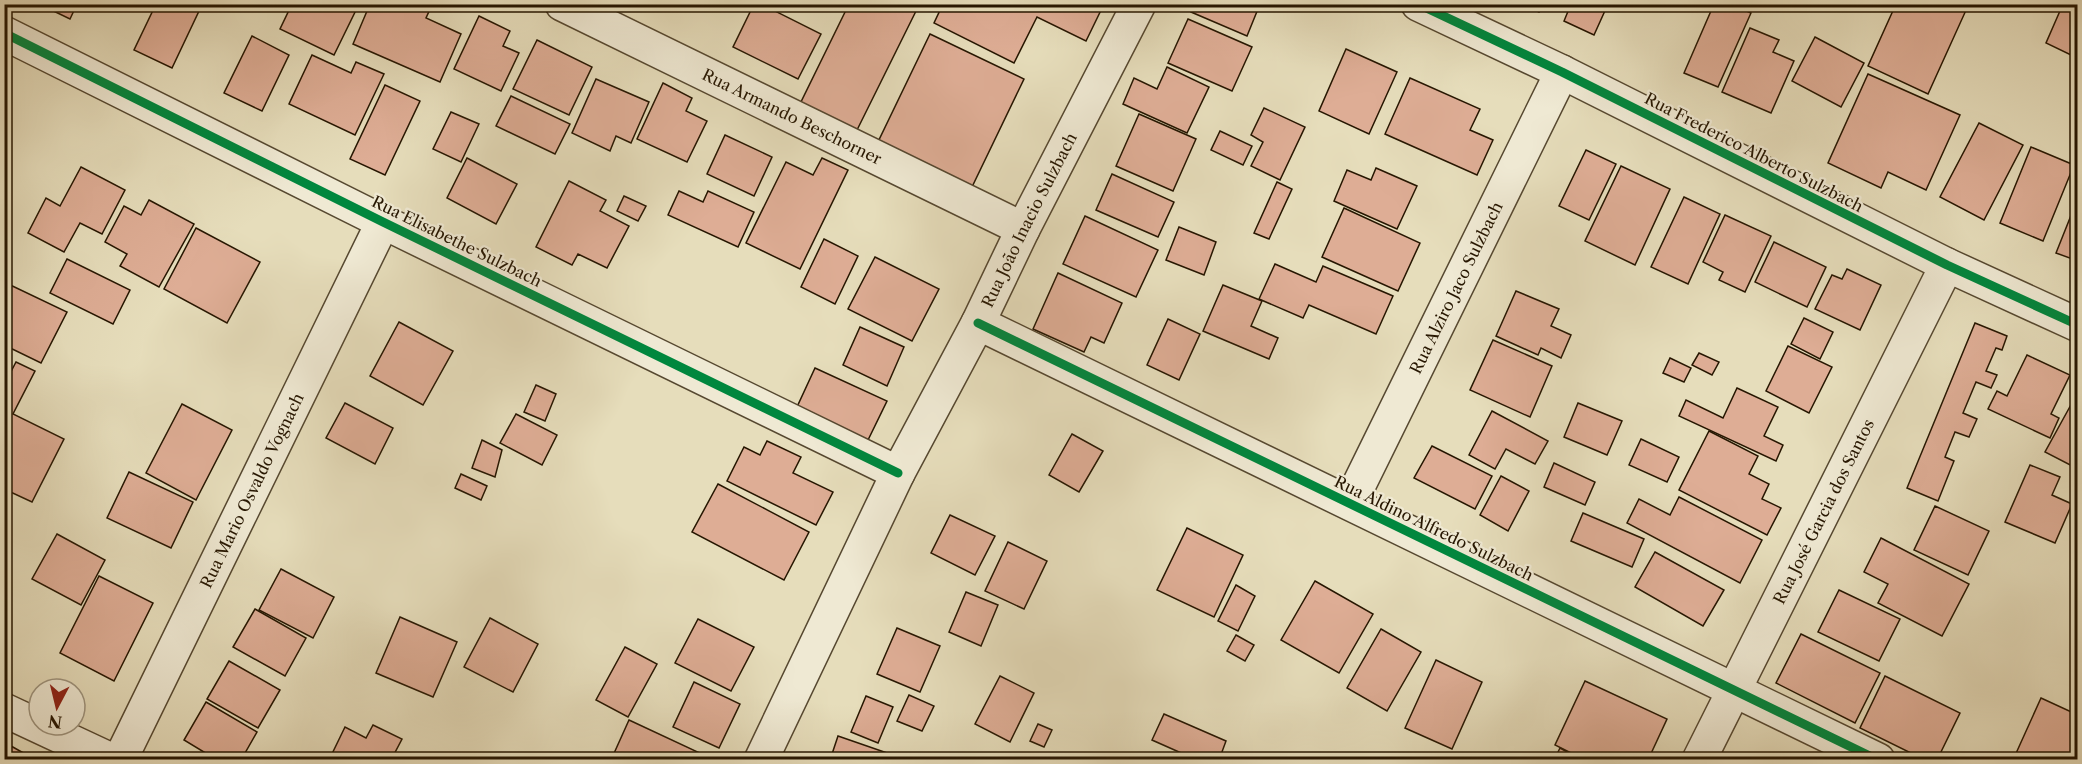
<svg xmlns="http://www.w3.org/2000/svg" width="2082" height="764" font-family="'Libre Caslon Text',serif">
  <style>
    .building { fill: #dead95; stroke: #261601; stroke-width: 1.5 }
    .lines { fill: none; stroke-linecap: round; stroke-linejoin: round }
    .minor-casing { stroke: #564830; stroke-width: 36 }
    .minor { stroke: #efe9d3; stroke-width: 33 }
    .cycleway-casing { stroke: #efe9d3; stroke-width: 13 }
    .cycleway { stroke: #00873e; stroke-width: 9 }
    .labels { text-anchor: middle; stroke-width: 4.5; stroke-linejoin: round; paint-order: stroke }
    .street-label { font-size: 16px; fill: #261601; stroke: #efe9d3 }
  </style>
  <rect width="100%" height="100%" fill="#e6ddbb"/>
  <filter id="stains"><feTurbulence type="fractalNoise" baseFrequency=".00333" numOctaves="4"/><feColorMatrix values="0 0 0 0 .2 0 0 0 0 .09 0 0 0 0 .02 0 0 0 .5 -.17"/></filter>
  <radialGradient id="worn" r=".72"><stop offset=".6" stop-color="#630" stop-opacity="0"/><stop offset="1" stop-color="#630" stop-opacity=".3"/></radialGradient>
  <!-- building -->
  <g class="building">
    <path d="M39,4H77L70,19Z"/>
    <path d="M156,4H186L199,11L172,68L134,50Z"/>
    <path d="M292,4H359L334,55L280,29Z"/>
    <path d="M370,4H429L432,5L426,18L461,34L440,82L353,44Z"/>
    <path d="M754,4H761L821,34L798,79L733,47Z"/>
    <path d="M849,4H914L918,7L855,134L799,106Z"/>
    <path d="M943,4H1104L1086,41L1037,17L1014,63L934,23Z"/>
    <path d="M1194,4H1260L1247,36L1191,12Z"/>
    <path d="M1521,4H1542L1539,12Z"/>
    <path d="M1571,4H1608L1594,35L1564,21Z"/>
    <path d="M1714,4H1731L1751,13L1718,87L1684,73Z"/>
    <path d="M1896,4H1958L1967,8L1928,94L1868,66Z"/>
    <path d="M2063,4L2078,6V41L2071,55L2046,43Z"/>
    <path d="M479,16L510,31L503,46L519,53L501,91L454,69Z"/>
    <path d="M1188,19L1252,47L1232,91L1168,63Z"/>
    <path d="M1750,28L1779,40L1773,52L1794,61L1771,113L1722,92Z"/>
    <path d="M930,34L1024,79L971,189L877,144Z"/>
    <path d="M252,36L289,55L262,111L224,93Z"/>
    <path d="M1815,37L1864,63L1841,107L1792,81Z"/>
    <path d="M537,40L592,67L569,115L513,89Z"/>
    <path d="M1346,49L1397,72L1369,134L1319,111Z"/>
    <path d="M312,55L351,73L356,62L384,74L355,135L289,104Z"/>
    <path d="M1167,67L1209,87L1187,133L1123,104L1134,78L1157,89Z"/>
    <path d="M1868,74L1960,115L1926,190L1888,172L1881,188L1828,163Z"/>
    <path d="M1410,78L1480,109L1470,130L1493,140L1477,175L1385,134Z"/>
    <path d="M596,79L649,102L631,143L616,136L610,151L572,133Z"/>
    <path d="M663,83L692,98L686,111L707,121L687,162L637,139Z"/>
    <path d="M385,85L420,101L385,175L350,159Z"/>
    <path d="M511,96L570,124L555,154L496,126Z"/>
    <path d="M1264,108L1305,127L1280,180L1251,166L1263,142L1251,135Z"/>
    <path d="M451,112L479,124L461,162L433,149Z"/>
    <path d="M1139,114L1196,139L1173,191L1116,166Z"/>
    <path d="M1979,123L2023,145L1984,220L1940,197Z"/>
    <path d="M1220,131L1252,146L1243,165L1211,150Z"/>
    <path d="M725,135L772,157L754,196L707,174Z"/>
    <path d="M2031,147L2074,165L2043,241L2000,223Z"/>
    <path d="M1586,150L1616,164L1589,220L1559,206Z"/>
    <path d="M467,158L517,184L496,224L447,198Z"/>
    <path d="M822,158L848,170L800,269L746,243L786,162L813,175Z"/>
    <path d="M1621,166L1670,189L1635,265L1585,241Z"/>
    <path d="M81,167L125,190L102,234L80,223L64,252L28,233L46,198L60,206Z"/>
    <path d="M1376,168L1417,186L1397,229L1334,201L1347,170L1371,180Z"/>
    <path d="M1112,174L1174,202L1158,237L1096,210Z"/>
    <path d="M569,181L606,200L600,211L629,226L607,268L578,254L572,265L536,247Z"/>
    <path d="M1277,182L1292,189L1269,239L1254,233Z"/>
    <path d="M679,191L703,202L708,191L754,212L738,247L668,215Z"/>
    <path d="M624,196L646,206L638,221L617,211Z"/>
    <path d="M1684,197L1720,214L1688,284L1651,267Z"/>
    <path d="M149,200L194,224L159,287L120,266L127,254L105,242L124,206L141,215Z"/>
    <path d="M1344,208L1420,243L1398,291L1322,257Z"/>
    <path d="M2074,208L2078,209V261L2056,253Z"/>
    <path d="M1725,215L1771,236L1745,292L1719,280L1723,272L1703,262Z"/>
    <path d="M1085,216L1158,250L1136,297L1063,264Z"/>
    <path d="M1179,227L1216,242L1204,275L1166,260Z"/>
    <path d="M196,228L260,262L227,323L164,289Z"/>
    <path d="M824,239L858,256L835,304L801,287Z"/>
    <path d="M1774,242L1826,267L1807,307L1755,282Z"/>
    <path d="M875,257L939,289L912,341L848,309Z"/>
    <path d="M67,259L130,290L113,324L50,293Z"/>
    <path d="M1275,264L1316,282L1323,266L1393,296L1376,334L1309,305L1303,318L1259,299Z"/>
    <path d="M1847,269L1881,285L1860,330L1815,309L1832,275L1842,279Z"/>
    <path d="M1058,273L1122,303L1104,343L1091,337L1084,352L1033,329Z"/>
    <path d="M4,282L67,312L41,363L4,345Z"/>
    <path d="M1223,285L1262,301L1251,326L1278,338L1269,359L1203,331Z"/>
    <path d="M1516,291L1559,309L1551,326L1571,335L1561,358L1541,348L1538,355L1496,336Z"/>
    <path d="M1804,318L1833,332L1820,359L1791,344Z"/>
    <path d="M1168,319L1200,334L1179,380L1147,365Z"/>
    <path d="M399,322L453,351L423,405L370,376Z"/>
    <path d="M1975,323L2007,336L2002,350L1996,348L1986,371L1997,375L1991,388L1976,382L1963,413L1977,419L1969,437L1955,432L1945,457L1954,461L1938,501L1907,488Z"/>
    <path d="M860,327L904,347L887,386L843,365Z"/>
    <path d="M1493,340L1552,366L1530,417L1470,390Z"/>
    <path d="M1788,346L1832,367L1809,413L1766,391Z"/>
    <path d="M1699,353L1719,362L1712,375L1692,365Z"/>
    <path d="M2027,355L2070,375L2051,414L2059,418L2050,438L1988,409L1997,391L2007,396Z"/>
    <path d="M1670,358L1691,368L1684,382L1663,373Z"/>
    <path d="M16,362L35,371L13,414L64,439L32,502L4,489V385Z"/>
    <path d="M815,368L887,401L868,440L797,407Z"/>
    <path d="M536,385L556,394L545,421L524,412Z"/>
    <path d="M1737,388L1778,407L1764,436L1783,445L1776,461L1679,416L1686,400L1723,418Z"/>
    <path d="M2078,392V469L2045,452Z"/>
    <path d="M345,403L393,428L375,464L326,438Z"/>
    <path d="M1578,403L1622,421L1607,455L1564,437Z"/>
    <path d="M182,404L232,430L196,500L146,473Z"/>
    <path d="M1492,411L1548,441L1535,464L1506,449L1495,469L1469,455Z"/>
    <path d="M516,414L557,435L542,465L500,443Z"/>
    <path d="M1709,431L1758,456L1749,474L1769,484L1762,499L1781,508L1767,535L1679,490Z"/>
    <path d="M1072,434L1103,451L1079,492L1049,475Z"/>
    <path d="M1641,439L1679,457L1667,482L1629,465Z"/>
    <path d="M482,440L502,450L495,477L472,468Z"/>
    <path d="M767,441L801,457L793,473L833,492L816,525L727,481L744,447L760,455Z"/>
    <path d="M1432,446L1492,476L1475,509L1414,478Z"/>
    <path d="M1554,463L1595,482L1585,505L1544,487Z"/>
    <path d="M2030,465L2060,477L2052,495L2072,504L2055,543L2005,522Z"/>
    <path d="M129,472L193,502L171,548L107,518Z"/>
    <path d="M461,474L487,486L481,500L455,488Z"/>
    <path d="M1501,476L1529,491L1508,531L1480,515Z"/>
    <path d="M718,484L809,532L784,580L692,532Z"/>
    <path d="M1679,497L1762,540L1740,583L1627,523L1639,499L1670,515Z"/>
    <path d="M1935,506L1989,531L1968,575L1914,550Z"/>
    <path d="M1583,513L1644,539L1632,567L1571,541Z"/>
    <path d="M950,515L995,536L975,575L931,553Z"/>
    <path d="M1187,528L1243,555L1214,617L1157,590Z"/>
    <path d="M57,534L105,560L81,605L32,579Z"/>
    <path d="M1881,538L1969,584L1942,636L1878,603L1888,584L1864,572Z"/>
    <path d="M1008,542L1047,561L1024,609L985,591Z"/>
    <path d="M1655,552L1724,590L1703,626L1635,587Z"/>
    <path d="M281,569L334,597L313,638L259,610Z"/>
    <path d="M99,576L153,603L114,681L60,653Z"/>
    <path d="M1315,581L1373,614L1339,673L1281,640Z"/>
    <path d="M1236,585L1255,596L1238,631L1218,621Z"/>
    <path d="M1839,590L1900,619L1879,661L1818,632Z"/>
    <path d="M966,592L998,605L981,646L949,632Z"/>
    <path d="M255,609L306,638L285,676L233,647Z"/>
    <path d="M400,617L457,642L433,697L376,673Z"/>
    <path d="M490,618L538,644L513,692L464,667Z"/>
    <path d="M698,619L754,647L731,691L675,663Z"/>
    <path d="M897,628L940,646L920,692L877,674Z"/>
    <path d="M1381,629L1421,652L1387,711L1347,688Z"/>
    <path d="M1801,634L1880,673L1855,723L1776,683Z"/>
    <path d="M1236,635L1254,645L1245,661L1227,651Z"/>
    <path d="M625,647L657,664L628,717L596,700Z"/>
    <path d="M1436,660L1482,682L1452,749L1405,728Z"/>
    <path d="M229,661L280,690L258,728L207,699Z"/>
    <path d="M1000,676L1034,693L1010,742L975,724Z"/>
    <path d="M1885,676L1960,713L1937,760H1925L1860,728Z"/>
    <path d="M1585,681L1667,719L1648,760H1585L1555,745Z"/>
    <path d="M694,682L740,704L719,748L673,727Z"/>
    <path d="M909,695L934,706L922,731L897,721Z"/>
    <path d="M866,696L893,707L878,743L851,732Z"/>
    <path d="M2041,698L2078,715V737L2068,760H2013Z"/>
    <path d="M206,702L257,732L241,760H217L184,740Z"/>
    <path d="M1164,714L1226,741L1219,760H1197L1152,740Z"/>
    <path d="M629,720L702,754L699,760H611Z"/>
    <path d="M1038,724L1052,730L1044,747L1030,741Z"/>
    <path d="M373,725L402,739L391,760H329L345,727L366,738Z"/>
    <path d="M838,736L890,754L888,760H830Z"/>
    <path d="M11,746L36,760H4Z"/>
    <path d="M1560,748L1582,760H1554Z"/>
  </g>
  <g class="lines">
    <defs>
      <g id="minor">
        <path id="s1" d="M562,4L1023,229"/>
        <path d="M1418,4L1562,72L1947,265L2078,325"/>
        <path d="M4,33L383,222L898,473"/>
        <path d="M978,323L1878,760"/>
        <path id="s2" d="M1350,503L1562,72"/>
        <path d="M4,710L111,760"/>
        <path id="s3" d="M120,760L383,222"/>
        <path id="s4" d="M761,760L898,473L978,323L1023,229L1139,4"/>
        <path id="s5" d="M1699,760L1947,265"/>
      </g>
    </defs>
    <!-- minor casing -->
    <use href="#minor" class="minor-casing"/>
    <!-- minor -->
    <use href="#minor" class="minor"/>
    <defs>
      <g id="cycleway">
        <path d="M1418,4L1562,72L1947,265L2078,325"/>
        <path d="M4,33L383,222L898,473"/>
        <path d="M978,323L1878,760"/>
      </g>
    </defs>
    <!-- cycleway casing -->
    <use href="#cycleway" class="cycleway-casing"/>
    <!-- cycleway -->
    <use href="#cycleway" class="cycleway"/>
  </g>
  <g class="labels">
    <!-- street labels -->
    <g class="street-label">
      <text dy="6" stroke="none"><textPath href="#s1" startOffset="256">Rua Armando Beschorner</textPath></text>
      <text transform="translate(1754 152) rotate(27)" y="6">Rua Frederico Alberto Sulzbach</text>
      <text dy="6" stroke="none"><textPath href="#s4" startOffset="603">Rua João Inacio Sulzbach</textPath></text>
      <text transform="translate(457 241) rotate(26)" y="6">Rua Elisabethe Sulzbach</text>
      <text dy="6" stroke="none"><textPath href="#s2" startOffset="240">Rua Alziro Jaco Sulzbach</textPath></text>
      <text dy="6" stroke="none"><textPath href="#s3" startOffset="300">Rua Mario Osvaldo Vognach</textPath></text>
      <text dy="6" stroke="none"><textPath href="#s5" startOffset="278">Rua José Garcia dos Santos</textPath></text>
      <text transform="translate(1434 528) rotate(26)" y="6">Rua Aldino Alfredo Sulzbach</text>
    </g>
  </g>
  <!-- margin -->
  <rect width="2082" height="764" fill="none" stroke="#e6ddbb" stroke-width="24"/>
  <rect x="6" y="6" width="2070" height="752" fill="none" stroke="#261601" stroke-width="3"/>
  <rect x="12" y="12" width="2058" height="740" fill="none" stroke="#261601" stroke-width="1.5"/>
  <!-- north arrow -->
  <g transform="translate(57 707) rotate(187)"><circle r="28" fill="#efe9d3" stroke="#9f957f" stroke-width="1.5"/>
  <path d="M0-4.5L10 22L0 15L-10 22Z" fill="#8f2418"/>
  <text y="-9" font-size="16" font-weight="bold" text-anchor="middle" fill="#261601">N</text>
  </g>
  <rect width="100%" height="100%" filter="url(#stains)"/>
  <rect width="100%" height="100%" fill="url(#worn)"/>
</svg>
